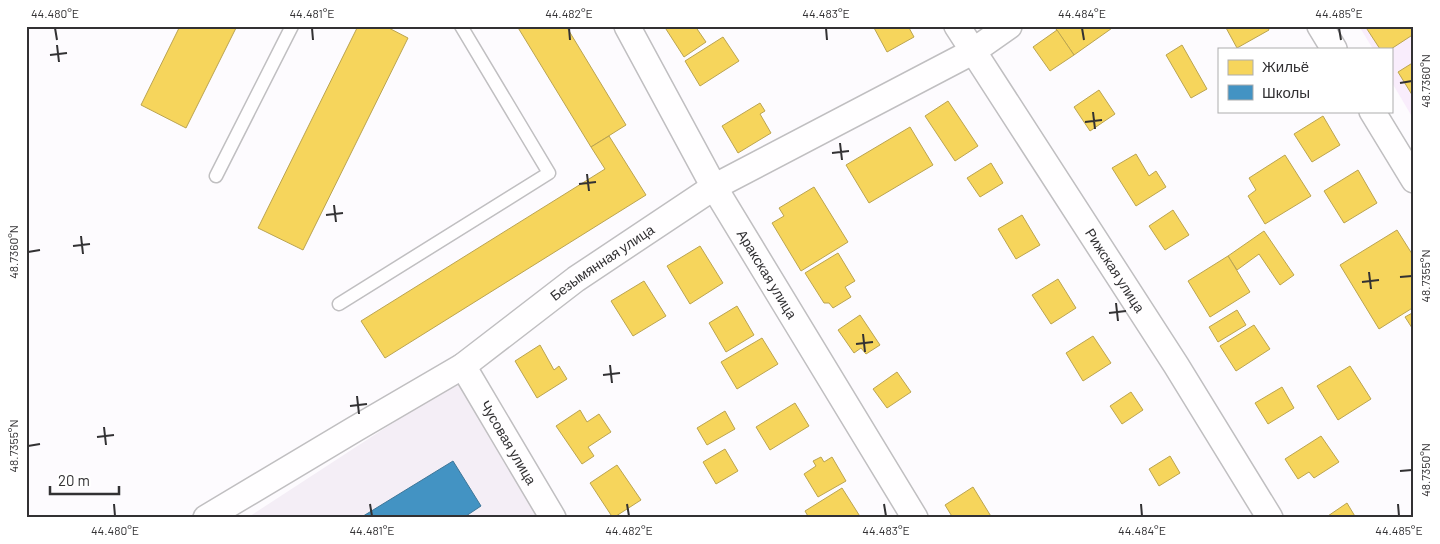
<svg xmlns="http://www.w3.org/2000/svg" width="1440" height="544" font-family="Barlow,sans-serif">
  <style>
    .built { fill: #f4eef6 }
    .green { fill: #f9edfc }
    .homes { fill: #f6d55c; stroke: #bba450 }
    .schools { fill: #4393c3; stroke: #3e7698 }
    .lines { fill: none; stroke-linecap: round; stroke-linejoin: round }
    .service-casing { stroke: #c0bfc1; stroke-width: 15 }
    .minor-casing { stroke: #c0bfc1; stroke-width: 28 }
    .service { stroke: #fffeff; stroke-width: 12 }
    .minor { stroke: #fffeff; stroke-width: 25 }
    .ticks { fill: none; stroke: #323133; stroke-width: 2 }
    .labels { text-anchor: middle; stroke-width: 5; stroke-linejoin: round; paint-order: stroke }
    .street-label { font-size: 14px; fill: #323133; stroke: #fff }
    .neatline { fill: none; stroke: #323133; stroke-width: 2 }
    .ticks-label { font-size: 12px; text-anchor: middle; fill: #323133 }
  </style>
  <rect width="100%" height="100%" fill="#fdfbfe"/>
  <!-- built -->
  <path class="built" d="M471,372L553,518H247Z"/>
  <!-- green -->
  <path class="green" d="M1359,26H1414V120L1391,81V49H1373Z"/>
  <!-- homes -->
  <g class="homes">
    <path d="M180,26H237L186,128L141,105Z"/>
    <path d="M358,26H385L408,38L303,250L258,228Z"/>
    <path d="M517,26H566L626,125L591,147Z"/>
    <path d="M664,26H695L706,42L684,57Z"/>
    <path d="M873,26H908L914,37L887,52Z"/>
    <path d="M1060,26H1115L1074,55L1056,29Z"/>
    <path d="M1225,26H1267L1269,30L1237,48Z"/>
    <path d="M1365,26H1414V34L1391,49H1380Z"/>
    <path d="M1057,30L1074,55L1050,71L1033,47Z"/>
    <path d="M723,37L739,61L700,86L685,61Z"/>
    <path d="M1182,45L1207,89L1191,98L1166,55Z"/>
    <path d="M1414,62V98L1398,72Z"/>
    <path d="M1099,90L1115,114L1090,131L1074,107Z"/>
    <path d="M948,101L978,146L955,161L925,116Z"/>
    <path d="M760,103L765,111L760,114L771,133L738,153L722,126Z"/>
    <path d="M1323,116L1340,145L1312,162L1294,134Z"/>
    <path d="M910,127L933,165L869,203L846,165Z"/>
    <path d="M609,136L646,195L385,358L361,321L605,169L591,147Z"/>
    <path d="M1136,154L1149,176L1156,171L1166,187L1136,206L1112,168Z"/>
    <path d="M1285,155L1311,196L1265,224L1248,196L1256,190L1249,178Z"/>
    <path d="M991,163L1003,183L980,197L967,178Z"/>
    <path d="M1358,170L1377,203L1344,223L1324,191Z"/>
    <path d="M814,187L848,242L801,271L772,223L784,216L779,208Z"/>
    <path d="M1173,210L1189,235L1165,250L1149,226Z"/>
    <path d="M1022,215L1040,245L1016,259L998,229Z"/>
    <path d="M1397,230L1414,257V307L1379,329L1340,265Z"/>
    <path d="M1264,231L1294,275L1280,285L1259,254L1237,270L1228,256Z"/>
    <path d="M700,246L723,283L690,304L667,266Z"/>
    <path d="M838,253L855,281L845,287L851,297L833,308L829,303H824L805,273Z"/>
    <path d="M1228,256L1250,292L1210,317L1188,281Z"/>
    <path d="M1058,279L1076,308L1051,324L1032,295Z"/>
    <path d="M644,281L666,316L633,336L611,301Z"/>
    <path d="M737,306L754,335L726,352L709,323Z"/>
    <path d="M1237,310L1246,325L1218,342L1209,327Z"/>
    <path d="M1414,312V331L1405,317Z"/>
    <path d="M860,315L880,345L866,354L861,348L854,353L838,330Z"/>
    <path d="M1254,325L1270,349L1236,371L1220,346Z"/>
    <path d="M1093,336L1111,363L1083,381L1066,353Z"/>
    <path d="M762,338L778,364L737,389L721,362Z"/>
    <path d="M540,345L554,370L559,366L567,379L537,398L515,361Z"/>
    <path d="M1350,366L1371,399L1338,420L1317,386Z"/>
    <path d="M897,372L911,392L887,408L873,389Z"/>
    <path d="M1282,387L1294,408L1268,424L1255,403Z"/>
    <path d="M1131,392L1143,410L1122,424L1110,406Z"/>
    <path d="M795,403L809,426L770,450L756,427Z"/>
    <path d="M580,410L587,422L599,414L611,432L588,447L594,456L582,464L556,426Z"/>
    <path d="M725,411L735,429L707,445L697,428Z"/>
    <path d="M1321,436L1339,462L1314,478L1309,472L1298,479L1285,459Z"/>
    <path d="M725,449L738,471L716,484L703,462Z"/>
    <path d="M1170,456L1180,473L1159,486L1149,469Z"/>
    <path d="M821,457L824,462L832,457L846,481L818,497L804,474L816,466L813,461Z"/>
    <path d="M617,465L641,500L613,518L590,483Z"/>
    <path d="M973,487L992,518H953L945,505Z"/>
    <path d="M842,488L861,518H809L805,511Z"/>
    <path d="M1347,503L1356,518H1325Z"/>
  </g>
  <!-- schools -->
  <path class="schools" d="M453,461L481,506L463,518H360Z"/>
  <g class="lines">
    <defs>
      <g id="service">
        <path d="M216,176L292,26"/>
        <path d="M339,304L549,173L461,26"/>
      </g>
      <g id="minor">
        <path id="s1" d="M627,26L714,187L915,518"/>
        <path id="s2" d="M957,26L1176,365L1270,518"/>
        <path d="M1320,26L1334,49"/>
        <path d="M1372,111L1414,180"/>
        <path id="s3" d="M463,366L553,518"/>
        <path id="s4" d="M206,518L355,429L463,366L576,279L714,187L972,52L1009,26"/>
      </g>
    </defs>
    <!-- service casing -->
    <use href="#service" class="service-casing"/>
    <!-- minor casing -->
    <use href="#minor" class="minor-casing"/>
    <!-- service -->
    <use href="#service" class="service"/>
    <!-- minor -->
    <use href="#minor" class="minor"/>
  </g>
  <!-- ticks -->
  <path class="ticks" d="M55,28L57,40M312,28L313,40M569,28L570,40M826,28L827,40M1082,28L1084,40M1339,28L1341,40M57,45L59,62M50,55L67,53M1400,83L1412,81M1093,112L1095,129M1085,122L1102,120M840,143L842,160M832,153L849,151M587,174L589,191M579,184L596,182M334,205L336,222M326,215L343,213M81,236L83,254M73,246L90,244M28,252L40,250M1369,272L1371,289M1400,277L1412,276M1362,282L1379,280M1116,303L1118,321M1109,313L1126,311M863,334L865,352M856,344L873,342M610,365L612,383M603,375L620,373M357,396L359,414M350,406L367,404M104,427L106,445M97,437L114,435M28,446L40,444M1400,471L1412,470M114,504L115,516M370,504L372,516M627,504L629,516M884,504L886,516M1141,504L1142,516M1398,504L1399,516"/>
  <g class="labels">
    <!-- street labels -->
    <g class="street-label">
      <text dy="5" stroke="none"><textPath href="#s4" startOffset="472">Безымянная улица</textPath></text>
      <text dy="5" stroke="none"><textPath href="#s2" startOffset="291">Рижская улица</textPath></text>
      <text dy="5" stroke="none"><textPath href="#s1" startOffset="285">Аракская улица</textPath></text>
      <text dy="5" stroke="none"><textPath href="#s3" startOffset="89">Чусовая улица</textPath></text>
    </g>
  </g>
  <!-- border -->
  <rect width="1440" height="544" fill="none" stroke="#ffffff" stroke-width="55"/>
  <!-- legend -->
  <rect x="1218" y="48" width="175" height="65" fill="#ffffff" stroke="#adadad"/>
  <rect x="1228" y="60" width="25" height="15" fill="#f6d55c" stroke="#adadad"/>
  <text x="1262" y="72" font-size="15" fill="#323133">Жильё</text>
  <rect x="1228" y="85" width="25" height="15" fill="#4393c3" stroke="#adadad"/>
  <text x="1262" y="98" font-size="15" fill="#323133">Школы</text>
  <!-- scale -->
  <path d="M50 486v8h69v-8" fill="none" stroke="#323133" stroke-width="2.5"/>
  <text x="58" y="486" font-size="15" fill="#323133" stroke="#ffffff" stroke-width="4" paint-order="stroke">20 m</text>
  <rect x="28" y="28" width="1384" height="488" class="neatline"/>
  <g class="ticks-label">
    <text x="55" y="18">44.480°E</text>
    <text x="312" y="18">44.481°E</text>
    <text x="569" y="18">44.482°E</text>
    <text x="826" y="18">44.483°E</text>
    <text x="1082" y="18">44.484°E</text>
    <text x="1339" y="18">44.485°E</text>
    <text transform="translate(1426 81) rotate(-90)" y="4">48.7360°N</text>
    <text transform="translate(14 252) rotate(-90)" y="4">48.7360°N</text>
    <text transform="translate(1426 276) rotate(-90)" y="4">48.7355°N</text>
    <text transform="translate(14 446) rotate(-90)" y="4">48.7355°N</text>
    <text transform="translate(1426 470) rotate(-90)" y="4">48.7350°N</text>
    <text x="115" y="535">44.480°E</text>
    <text x="372" y="535">44.481°E</text>
    <text x="629" y="535">44.482°E</text>
    <text x="886" y="535">44.483°E</text>
    <text x="1142" y="535">44.484°E</text>
    <text x="1399" y="535">44.485°E</text>
  </g>
</svg>
